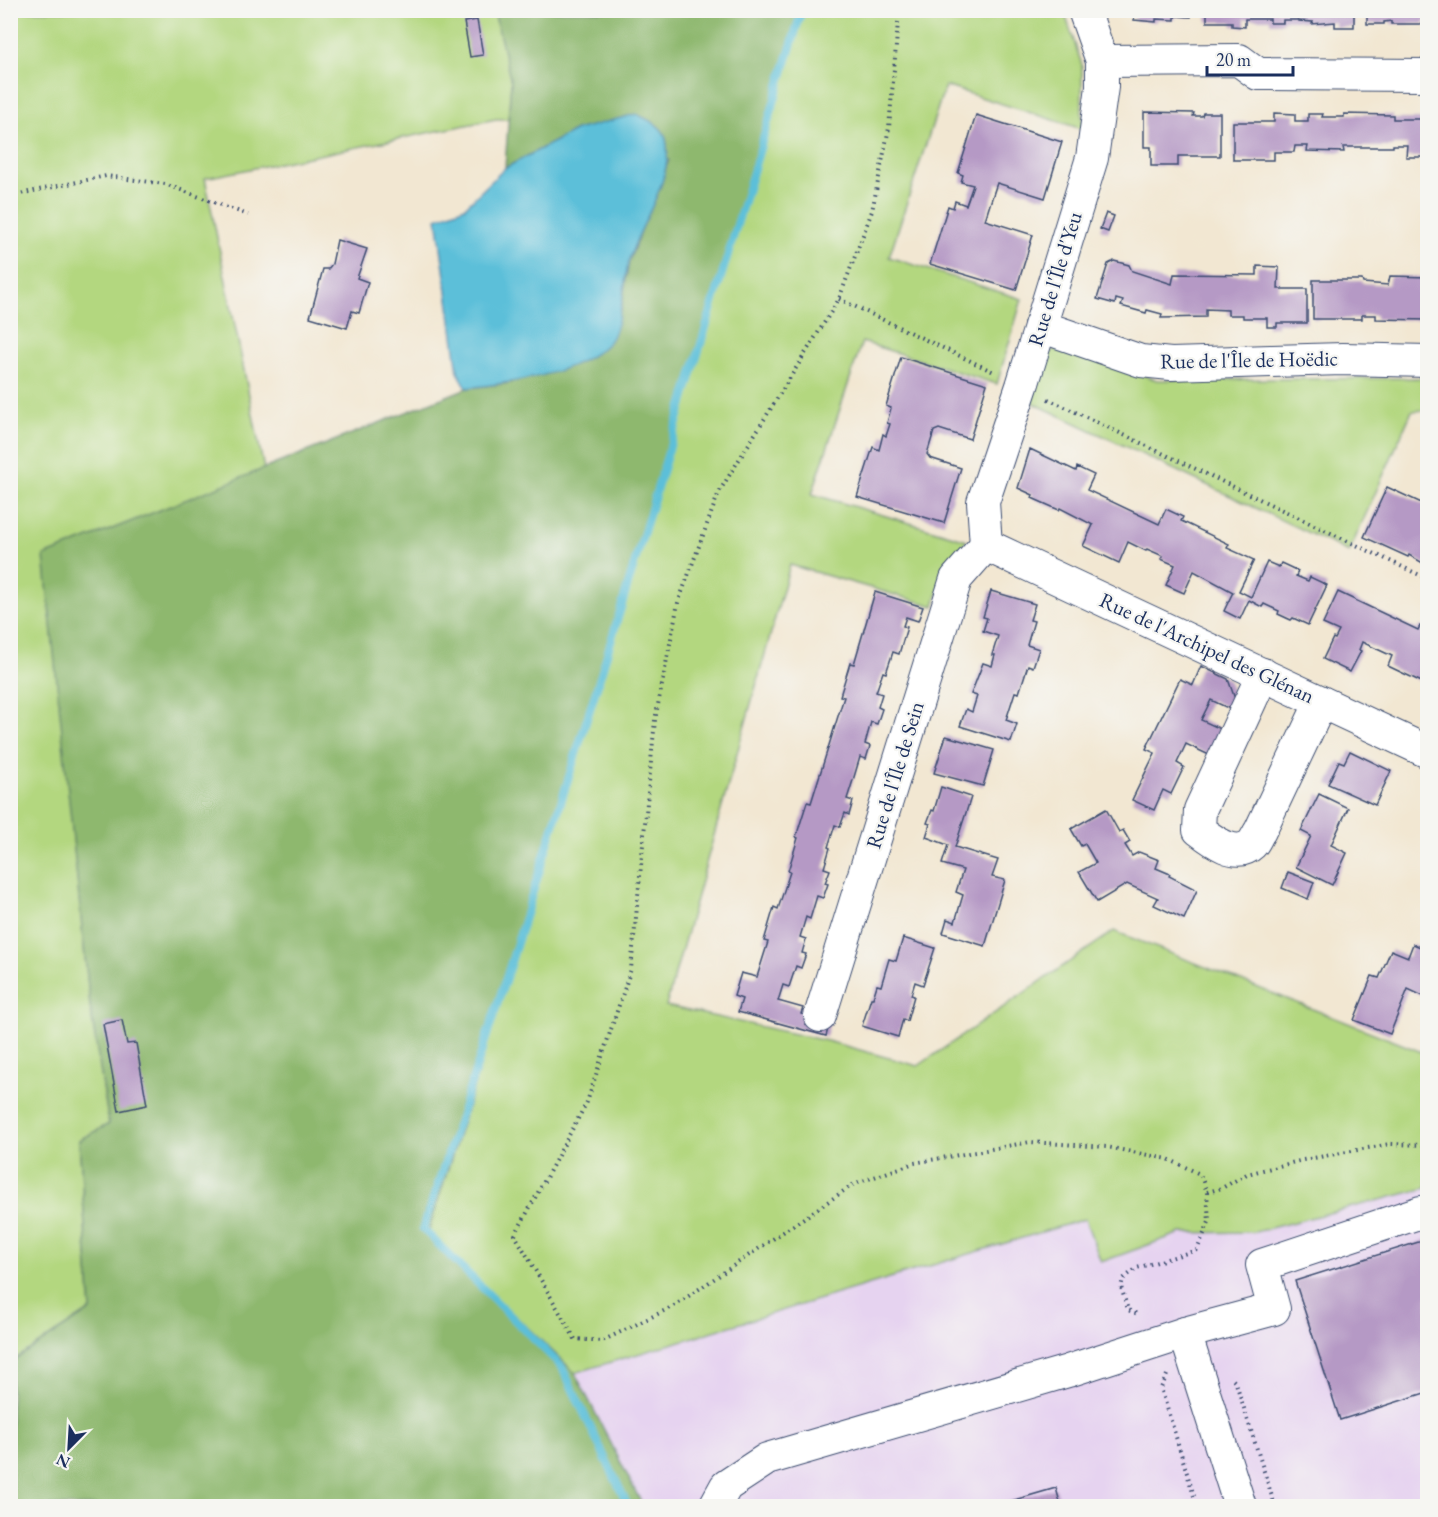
<svg xmlns="http://www.w3.org/2000/svg" width="1438" height="1517" font-family="'EB Garamond',serif">
  <style>
    .built { fill: #e6d3f0 }
    .green { fill: #b3d77f; stroke: #67836e; stroke-width: 1.5 }
    .forest { fill: #8eb86e; stroke: #547466; stroke-width: 1.5 }
    .water { fill: #5bbfd9; stroke: #3b779c; stroke-width: 1.5 }
    .lines { fill: none; stroke-linecap: round; stroke-linejoin: round }
    .stream { stroke: #5bbfd9; stroke-width: 8 }
    .building { fill: #b599c5 }
    .minor-casing { stroke: #3b4b6f; stroke-width: 34 }
    .path { stroke: #3b4b6f; stroke-width: 4; stroke-dasharray: 1.5 4.5; stroke-linecap: butt }
    .minor { stroke: #fff; stroke-width: 32 }
    .labels { text-anchor: middle; stroke-width: 4.5; stroke-linejoin: round; paint-order: stroke }
    .street-label { font-size: 21px; fill: #1b2f5e; stroke: #f6f6f2 }
  </style>
  <rect width="100%" height="100%" fill="#f6f6f2"/>
  <filter id="ink" filterUnits="userSpaceOnUse"><feTurbulence type="fractalNoise" baseFrequency=".0167" numOctaves="2"/><feDisplacementMap in="SourceGraphic" scale="12" xChannelSelector="R" yChannelSelector="G"/><feConvolveMatrix kernelMatrix="1 2 1 2 8 2 1 2 1" color-interpolation-filters="sRGB"/></filter>
  <filter id="wash" filterUnits="userSpaceOnUse"><feTurbulence type="fractalNoise" baseFrequency=".008" numOctaves="4" result="noise"/><feDisplacementMap in="SourceGraphic" scale="24" xChannelSelector="R" yChannelSelector="G"/><feGaussianBlur stdDeviation="1.35" result="paint"/><feColorMatrix in="noise" values="0 0 0 0 0 0 0 0 0 0 0 0 0 0 0 0 0 1.4 0 .05"/><feComposite in="paint" operator="in"/></filter>
  <g filter="url(#wash)">
    <rect width="100%" height="100%" fill="#f2e7d2"/>
    <!-- built -->
    <path class="built" d="M1427,1188V1506H643L575,1373L1085,1219L1102,1262L1181,1233L1255,1232Z"/>
    <!-- green -->
    <g class="green">
      <path d="M11,11H494L511,82L508,119H496L205,178L264,469L45,556L90,1006L109,1124L79,1140L91,1310L11,1362Z"/>
      <path d="M800,11H1064L1082,65V129L945,86L889,257L1022,299L997,384L862,342L812,494L967,540L944,572L934,606L790,565L666,1006L827,1041L918,1066L1114,931L1427,1054V1188L1255,1232L1181,1233L1101,1262L1085,1219L575,1373L428,1233L570,777Z"/>
      <path d="M1059,347L1157,380L1427,378V410L1412,411L1349,552L1031,402L1045,354Z"/>
    </g>
    <!-- forest -->
    <path class="forest" d="M494,11H800L570,777L428,1233L575,1373L643,1506H11V1362L91,1310L79,1140L109,1124L90,1006L44,556L467,388L510,383L621,310L629,261L669,160L576,130L505,168L511,82Z"/>
    <!-- water -->
    <path class="water" d="M636,114C648,120 663,125 666,139C675,178 640,223 629,260C627,267 626,275 625,282C623,297 618,333 608,343C576,375 510,383 467,388L458,372L437,218L465,207L505,168L576,130Z"/>
    <g class="lines">
      <!-- stream -->
      <path class="stream" d="M628,1506L562,1367L423,1229L507,975L601,674L802,10"/>
    </g>
    <g id="blocks">
      <!-- building -->
      <g class="building">
        <path d="M1135,10H1192L1191,17L1175,16V20L1156,19V22L1134,20Z"/>
        <path d="M1207,10H1354V27H1335V22L1312,24L1313,22L1299,21V20H1283V23H1270V19H1245V27L1232,26V22H1207Z"/>
        <path d="M1367,10H1428V21H1424V24H1391V21L1384,22V24H1367Z"/>
        <path d="M477,20L483,55L470,57L464,22Z"/>
        <path d="M1144,112L1194,113L1193,116H1202L1203,113H1220V156H1178V166H1151V147H1144Z"/>
        <path d="M1274,113L1295,114V121H1308V114H1323L1322,117H1344V114L1393,115V119H1428V157H1406L1407,145H1393V147H1343L1344,152L1307,151L1308,146H1295L1294,152H1274V160H1233V122H1274Z"/>
        <path d="M976,115L1062,142L1045,198L997,183L991,201L985,220L1033,235L1016,290L930,264L948,206L953,208L955,201L966,205L973,185L961,182L963,175L958,173Z"/>
        <path d="M1106,213L1114,216L1108,232L1100,229Z"/>
        <path d="M337,240L367,249L357,278L368,282L359,313L352,311L347,328L310,317L323,269H328L332,264Z"/>
        <path d="M1114,261L1129,265L1132,271L1172,284L1174,274L1257,275V266L1279,267L1278,289H1307V323H1277V327H1267V318H1243V315H1228V310L1206,309V317L1161,318L1162,314L1147,310L1146,313L1121,306L1123,301L1116,299L1115,304L1097,299L1108,264Z"/>
        <path d="M1390,276L1428,277V320L1376,319V315H1362V319H1313V280H1362L1363,283L1388,285Z"/>
        <path d="M901,357L987,384L970,439L939,429L934,431L927,454L930,458L961,468L944,523L857,497L873,447L879,450L883,434L886,436L890,424L887,423L891,408L886,406Z"/>
        <path d="M1030,449L1076,471L1077,467L1094,475L1087,490L1159,524L1166,509L1183,517L1181,521L1229,544L1227,548L1254,560L1239,591L1251,597L1267,562L1279,567L1281,563L1298,571L1296,576L1308,581L1310,577L1327,585L1308,625L1293,618L1291,620L1278,614L1279,611L1264,604L1262,607L1249,600L1240,619L1224,611L1233,592L1194,571L1184,593L1166,585L1175,565L1161,559L1163,556L1147,549L1146,551L1128,542L1119,563L1083,546L1093,525L1060,508L1059,510L1032,498L1033,495L1018,488Z"/>
        <path d="M1387,487L1428,506V566L1409,555L1408,557L1364,537Z"/>
        <path d="M991,591L1035,604L1030,620L1034,621L1027,645L1039,649L1033,667L1028,665L1019,693L1015,692L1006,720L1017,724L1011,742L960,726L966,709L972,712L977,696L971,694L983,663L992,666L995,655H992L998,636L983,631L987,618L983,617Z"/>
        <path d="M875,592L923,607L918,621L906,617L903,626L907,627L899,654L893,652L886,673L883,672L876,692L882,694L878,707L882,709L877,724L871,722L865,744L870,746L866,759L860,757L854,777L847,799L853,801L849,815L845,813L840,827L835,825L828,847L830,848L824,868L830,870L825,883L828,884L823,898L817,896L810,919L806,917L800,937L806,939L802,953L806,954L801,968L796,966L789,987L783,985L778,1001L803,1008L801,1014L830,1022L826,1036L738,1012L742,999L734,996L741,973L757,977L768,942L764,941L774,907L778,909L790,872L788,871L798,838L796,837L807,802L811,803L844,697L840,696L850,663L854,664Z"/>
        <path d="M1338,592L1418,630L1420,626L1428,629V685L1388,666L1392,656L1362,642L1359,650L1361,651L1350,672L1323,659L1333,638L1335,639L1339,631L1323,624Z"/>
        <path d="M1201,666L1228,679L1235,699L1230,709L1211,700L1201,720L1221,729L1209,755L1186,744L1177,763L1184,767L1171,794L1163,790L1154,810L1132,800L1155,753L1146,749L1180,679L1193,685Z"/>
        <path d="M946,736L994,750L983,786L934,773Z"/>
        <path d="M1350,751L1391,771L1375,805L1328,784L1339,761L1344,763Z"/>
        <path d="M941,787L971,797L955,847L998,860L992,877L1005,880L985,946L943,933L947,919L955,922L963,895L956,892L963,870L942,864L948,845L926,837L930,824L927,823L932,810L934,811Z"/>
        <path d="M1319,794L1348,808L1331,845L1347,853L1332,885L1296,867L1311,836L1301,831Z"/>
        <path d="M1106,809L1119,832L1123,830L1130,842L1125,845L1132,856L1139,852L1159,860L1156,868L1170,874L1169,876L1197,890L1184,919L1154,905L1158,898L1127,884L1097,902L1079,872L1096,863L1085,844L1081,846L1071,829Z"/>
        <path d="M1288,872L1314,882L1308,899L1282,888Z"/>
        <path d="M903,938L935,948L923,985L915,982L911,995L914,996L907,1021L903,1019L898,1037L862,1026L871,998H873L877,985L881,986L889,959L896,961Z"/>
        <path d="M1413,944L1428,950V985L1423,996L1408,989L1390,1034L1354,1020L1372,976L1379,978L1391,950L1408,957Z"/>
        <path d="M122,1020L127,1044L136,1043L147,1105L119,1111L103,1024Z"/>
        <path d="M1428,1239V1392L1340,1420L1295,1281Z"/>
        <path d="M1056,1488L1061,1506H994Z"/>
      </g>
    </g>
  </g>
  <g filter="url(#ink)">
    <use href="#blocks" fill-opacity="0" stroke="#3b4b6f" stroke-width="1.5"/>
    <g class="lines">
      <defs>
        <g id="minor">
          <path d="M1102,61L1239,60L1258,74L1428,75"/>
          <path d="M1040,326L1141,361L1171,364L1343,359L1428,361"/>
          <path d="M986,545L983,502L1022,386L1092,158L1102,87V61L1084,10"/>
          <path d="M986,545L1428,752"/>
          <path d="M1263,674L1200,810L1199,830C1212,840 1236,859 1252,844C1255,841 1257,835 1260,831L1321,702"/>
          <path d="M820,1016L956,579L986,545"/>
          <path d="M1185,1333L1240,1506"/>
          <path d="M715,1506L726,1486L767,1459L1068,1371L1185,1333L1274,1309L1262,1265L1421,1212L1428,1213"/>
        </g>
      </defs>
      <!-- minor casing -->
      <use href="#minor" class="minor-casing"/>
      <!-- path -->
      <g class="path">
        <path d="M899,10L889,128L872,211L839,299L719,492L678,603L655,720L631,969L587,1102L515,1235L575,1339L602,1341L674,1306L854,1184L914,1163L1030,1142L1107,1147L1168,1159L1200,1174L1207,1192L1209,1222L1197,1250L1137,1268L1123,1279L1121,1287L1128,1310L1140,1315"/>
        <path d="M10,196L106,176L165,184L248,215"/>
        <path d="M839,299L996,373"/>
        <path d="M1048,399L1428,579"/>
        <path d="M1207,1192L1222,1188L1247,1174L1303,1160L1390,1144L1428,1145"/>
        <path d="M1167,1375L1161,1388L1197,1506"/>
        <path d="M1233,1380L1236,1383L1275,1506"/>
      </g>
      <!-- minor -->
      <use href="#minor" class="minor"/>
    </g>
  </g>
  <g class="labels">
    <!-- street labels -->
    <g class="street-label">
      <text transform="translate(1055 279) rotate(-73)" y="7">Rue de l'Île d'Yeu</text>
      <text transform="translate(1249 360) rotate(-1)" y="7">Rue de l'Île de Hoëdic</text>
      <text transform="translate(1207 648) rotate(25)" y="7">Rue de l'Archipel des Glénan</text>
      <text transform="translate(895 775) rotate(-73)" y="7">Rue de l'Île de Sein</text>
    </g>
  </g>
  <!-- margin -->
  <rect width="1438" height="1517" fill="none" stroke="#f6f6f2" stroke-width="36"/>
  <!-- north arrow -->
  <g transform="translate(69 1448) rotate(204)" stroke="#f6f6f2" stroke-width="4.5" paint-order="stroke">
  <path d="M0-4.5L10 22L0 15L-10 22Z" fill="#1b2f5e"/>
  <text y="-9" font-size="16" font-weight="bold" text-anchor="middle" fill="#1b2f5e">N</text>
  </g>
  <!-- scale -->
  <path d="M1207 66v9h86v-9" fill="none" stroke="#1b2f5e" stroke-width="3"/>
  <text x="1216" y="66" font-size="18" fill="#1b2f5e" stroke="#f6f6f2" stroke-width="4.5" paint-order="stroke">20 m</text>
</svg>
